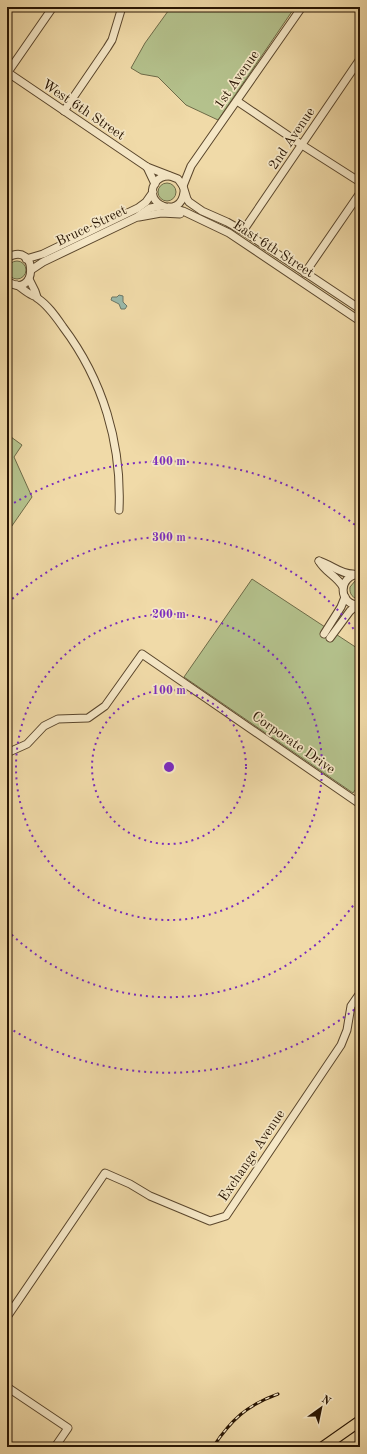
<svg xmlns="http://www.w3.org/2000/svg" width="367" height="1454" font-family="'Old Standard TT',serif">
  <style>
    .green { fill: #b4c18c; stroke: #6e6b48 }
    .water { fill: #9abaab; stroke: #6c7868 }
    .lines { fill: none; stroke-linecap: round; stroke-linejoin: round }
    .minor-casing { stroke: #5a462c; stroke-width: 9 }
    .highway-casing { stroke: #281503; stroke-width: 12 }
    .minor { stroke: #f5e7c6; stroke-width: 7 }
    .highway { stroke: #f0daa8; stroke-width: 10 }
    .rail-casing { stroke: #281503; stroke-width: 3 }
    .rail { stroke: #f5e7c6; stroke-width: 1.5; stroke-dasharray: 4.5; stroke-linecap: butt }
    .ring { fill: none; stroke: #7b2cbf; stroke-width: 2; stroke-dasharray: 2 4 }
    .labels { text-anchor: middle; stroke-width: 3.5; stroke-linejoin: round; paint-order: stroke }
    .street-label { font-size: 14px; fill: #281503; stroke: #f5e7c6 }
    .centre { fill: #7b2cbf; stroke: #f5e7c6; stroke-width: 2 }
    .ring-label { font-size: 12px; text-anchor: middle; font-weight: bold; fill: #7b2cbf; stroke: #f5e7c6; stroke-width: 3.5; stroke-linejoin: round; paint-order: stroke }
  </style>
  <rect width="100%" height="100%" fill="#f0daa8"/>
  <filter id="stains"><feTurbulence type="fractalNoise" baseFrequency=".005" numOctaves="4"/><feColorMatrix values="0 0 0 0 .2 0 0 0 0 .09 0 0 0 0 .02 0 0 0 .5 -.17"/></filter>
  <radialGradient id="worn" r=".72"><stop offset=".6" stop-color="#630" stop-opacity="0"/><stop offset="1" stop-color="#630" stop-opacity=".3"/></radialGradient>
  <!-- green -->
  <g class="green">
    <path d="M171,7H295L218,120L186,105L158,77L141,74L131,68L145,43Z"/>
    <circle cx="167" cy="192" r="9"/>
    <circle cx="17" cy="270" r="9"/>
    <path d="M7,434L22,445L14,457L32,497L7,533Z"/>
    <path d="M252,579L360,650V783L353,793L184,677Z"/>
    <path d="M355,581H360V599C353,599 349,594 350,587Z"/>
  </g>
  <!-- water -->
  <path class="water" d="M119,295L123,296V302L127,306L125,309H121L119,304L111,300L112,297H117Z"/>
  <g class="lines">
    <defs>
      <g id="minor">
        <path d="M7,72L147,167L178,179L183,186L187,199L189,202L202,211L227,222L243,231L360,309"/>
        <path d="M8,72L53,7"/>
        <path d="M237,101L302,145L360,182"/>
        <path d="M64,111L107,48L112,40L122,7"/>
        <path d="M147,167L155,184"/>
        <path d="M169,176C163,176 158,178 155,183C142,205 181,220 184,192"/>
        <path d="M183,186L191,166L302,7"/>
        <path d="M169,207L183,211L229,233L360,321"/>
        <path d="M139,217L161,213L180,214"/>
        <path d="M243,231L360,59"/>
        <path d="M7,258C39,239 38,302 7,281"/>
        <path d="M26,259L43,254L138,208L146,202L153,192"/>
        <path d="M31,270L43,262L137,217L150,208L162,206"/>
        <path d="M305,273L360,193"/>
        <path d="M29,279L35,291L37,297"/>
        <path d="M17,285C22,288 27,293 32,295C35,297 34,295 37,298C48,305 56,317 63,327C103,380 122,444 119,510"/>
        <path d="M319,561C332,565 340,574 353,574"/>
        <path d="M319,561C325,572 337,576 343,587"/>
        <path d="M360,574C337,575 338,606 360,605"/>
        <path d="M324,634L341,607L345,597"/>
        <path d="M330,638L350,611L357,605"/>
        <path d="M7,753L27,744L44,726L58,719L88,718L105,706L142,654L360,804"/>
        <path d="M7,1317L105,1173L130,1184L150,1196L210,1221L226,1216L341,1045L347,1030L351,1006L360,993"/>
        <path d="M7,1387L68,1428L55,1447"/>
      </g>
      <g id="highway">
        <path d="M323,1447L360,1421"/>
        <path d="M358,1447L360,1445"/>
      </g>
    </defs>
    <!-- minor casing -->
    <use href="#minor" class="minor-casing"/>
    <!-- highway casing -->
    <use href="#highway" class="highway-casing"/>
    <!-- minor -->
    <use href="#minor" class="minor"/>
    <!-- highway -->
    <use href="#highway" class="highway"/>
    <defs>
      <path id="rail" d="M213,1447C231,1420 247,1405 278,1394"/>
    </defs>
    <!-- rail casing -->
    <use href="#rail" class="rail-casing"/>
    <!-- rail -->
    <use href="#rail" class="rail"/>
  </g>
  <!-- distance rings -->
  <g class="ring">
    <circle cx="169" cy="767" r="77"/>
    <circle cx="169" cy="767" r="153"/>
    <path d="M360 896A230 230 0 0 1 8 931M8 603A230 230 0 0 1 360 638"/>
    <path d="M359 1006A306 306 0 0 1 9 1028M9 506A306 306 0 0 1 359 528"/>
  </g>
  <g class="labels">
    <!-- street labels -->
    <g class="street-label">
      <text transform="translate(236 79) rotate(-55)" y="5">1st Avenue</text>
      <text transform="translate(84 109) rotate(34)" y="5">West 6th Street</text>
      <text transform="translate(291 138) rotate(-56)" y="5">2nd Avenue</text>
      <text transform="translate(91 225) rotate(-26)" y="5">Bruce Street</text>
      <text transform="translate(274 248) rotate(33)" y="5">East 6th Street</text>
      <text transform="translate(294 742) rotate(35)" y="5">Corporate Drive</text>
      <text transform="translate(251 1155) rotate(-56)" y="5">Exchange Avenue</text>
    </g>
  </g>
  <circle cx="169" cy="767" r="6" class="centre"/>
  <g class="ring-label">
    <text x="169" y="465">400 m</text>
    <text x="169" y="541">300 m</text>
    <text x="169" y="618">200 m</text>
    <text x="169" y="694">100 m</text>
  </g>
  <!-- margin -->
  <rect width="367" height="1454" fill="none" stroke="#f0daa8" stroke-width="24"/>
  <rect x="8" y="8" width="351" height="1438" fill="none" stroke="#281503" stroke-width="2"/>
  <rect x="12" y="12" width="343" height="1430" fill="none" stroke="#281503"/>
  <!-- north arrow -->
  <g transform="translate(321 1408) rotate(33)" stroke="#f5e7c6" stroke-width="3" paint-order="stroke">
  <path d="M0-3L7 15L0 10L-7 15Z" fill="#281503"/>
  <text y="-6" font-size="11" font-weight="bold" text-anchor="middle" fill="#281503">N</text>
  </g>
  <rect width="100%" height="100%" filter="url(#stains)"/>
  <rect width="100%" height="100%" fill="url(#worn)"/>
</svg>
